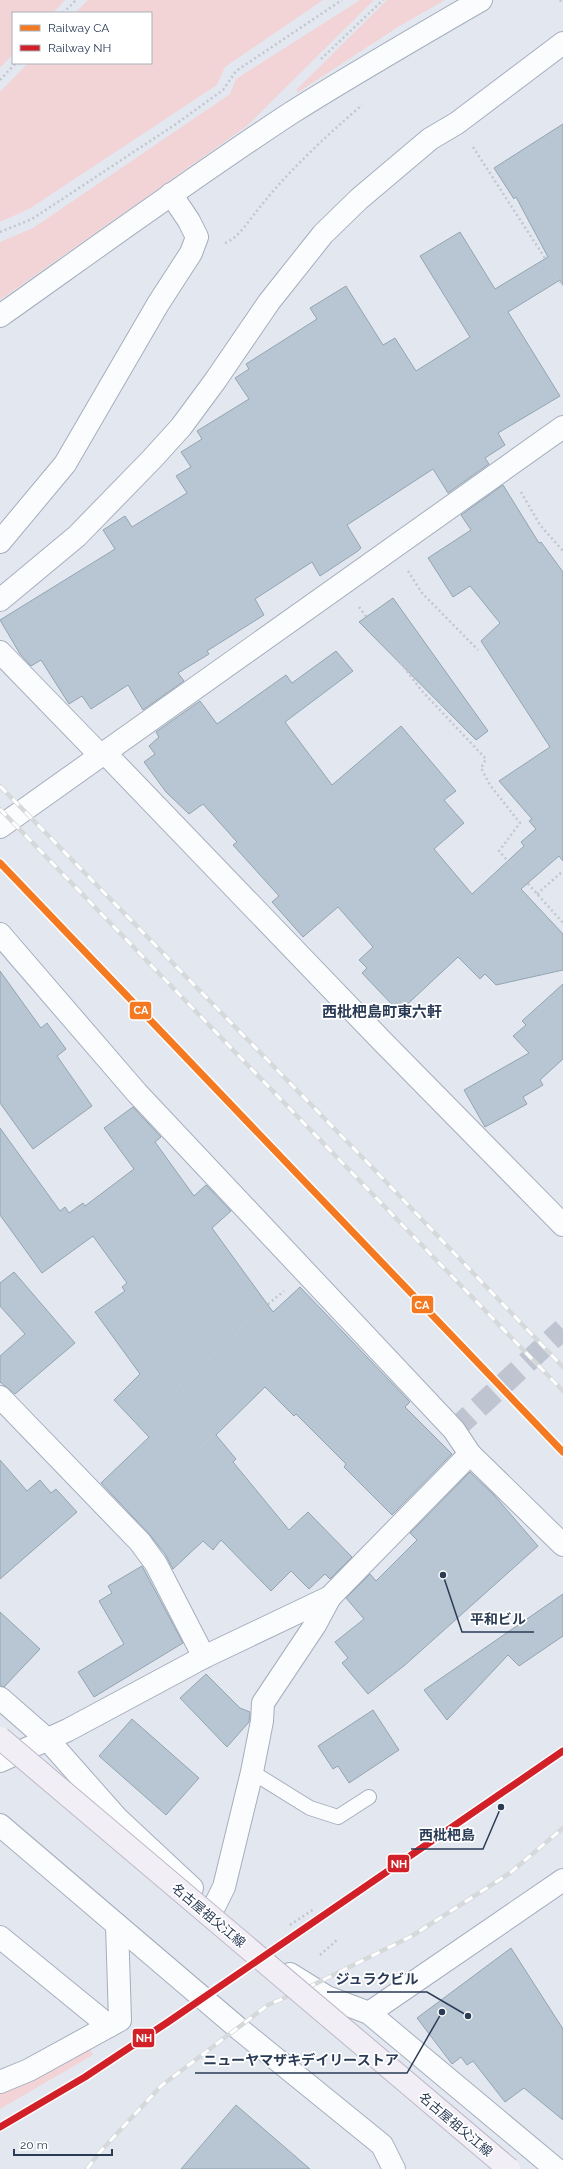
<svg xmlns="http://www.w3.org/2000/svg" width="563" height="2169" font-family="Raleway,'Noto Sans JP',sans-serif">
  <style>
    .green { fill: #f2d4d7 }
    .building { fill: #b8c6d3; stroke: #93a4b1 }
    .lines { fill: none; stroke-linecap: round; stroke-linejoin: round }
    .minor-tunnel { stroke: #bec5d1; stroke-width: 22; stroke-dasharray: 22 11; stroke-linecap: butt }
    .service-casing { stroke: #a5aebe; stroke-width: 16 }
    .minor-casing { stroke: #a5aebe; stroke-width: 24 }
    .tertiary-casing { stroke: #a5aebe; stroke-width: 24 }
    .path { stroke: #c2c6ce; stroke-width: 2.5; stroke-dasharray: 2 3; stroke-linecap: butt }
    .service { stroke: #fbfcfd; stroke-width: 14 }
    .minor { stroke: #fbfcfd; stroke-width: 22 }
    .tertiary { stroke: #fbfcfd; stroke-width: 22 }
    .rail-casing { stroke: #d6d9dc; stroke-width: 4.5 }
    .rail { stroke: #fff; stroke-width: 3; stroke-dasharray: 9; stroke-linecap: butt }
    .primary-bridge-casing { stroke: #bdb8c8; stroke-width: 24; stroke-linecap: butt }
    .primary-bridge { stroke: #f2eef5; stroke-width: 22 }
    .rail-1-casing { stroke: #fff; stroke-width: 10 }
    .rail-2-casing { stroke: #fff; stroke-width: 10 }
    .rail-1 { stroke: #f47921; stroke-width: 7 }
    .rail-2 { stroke: #d12027; stroke-width: 7 }
    .labels { text-anchor: middle; stroke-width: 3.5; stroke-linejoin: round; paint-order: stroke }
    .street-label { font-size: 13px; fill: #2a3b56; stroke: #fff }
    .quarter-label { font-size: 15px; font-weight: bold; fill: #2a3b56; stroke: #fff }
    .leader { fill: none; stroke: #2a3b56; stroke-width: 1.5 }
    .callout-dot { fill: #2a3b56; stroke: #fff; stroke-width: 1.5 }
    .callout-label { font-size: 14px; text-anchor: middle; font-weight: bold; fill: #2a3b56; stroke: #fff; stroke-width: 3.5; stroke-linejoin: round; paint-order: stroke }
    .line-badge { stroke: #fff; stroke-width: 1.5 }
    .badge-label { font-size: 11px; text-anchor: middle; font-weight: bold; fill: #fff }
  </style>
  <rect width="100%" height="100%" fill="#e3e8f0"/>
  <!-- green -->
  <g class="green">
    <path d="M0,0H65L53,13H13V54L0,68Z"/>
    <path d="M88,0H323L225,67L217,85L29,209L0,222V92L28,63H151V13H75Z"/>
    <path d="M360,0H374L247,126L0,300V242L33,228L230,94L236,79Z"/>
    <path d="M387,0H445L398,27L297,93V89Z"/>
    <path d="M90,2049L93,2055L0,2109V2094Z"/>
  </g>
  <!-- building -->
  <g class="building">
    <path d="M563,124V285L560,280L508,312L560,396L498,433L505,445L485,458L489,464L448,493L433,469L347,525L361,548L358,551L320,576L312,562L255,599L264,615L207,651L209,654L178,673L184,681L143,710L128,685L91,709L82,696L69,704L41,660L31,666L20,654L0,620L115,549L103,530L125,516L132,527L187,493L176,476L191,467L181,452L202,439L197,431L249,399L235,378L249,369L246,364L317,319L310,308L346,286L383,345L395,338L416,371L470,337L420,256L460,232L495,289L548,257L516,197L514,199L494,168Z"/>
    <path d="M503,485L539,543L541,542L563,572V861L559,856L521,889L563,934V970L496,985L485,974L480,979L458,957L399,1012L362,973L367,968L359,960L373,947L338,907L303,937L272,902L279,896L233,845L237,842L203,804L189,814L166,792L144,762L155,754L149,746L159,737L156,732L200,701L217,724L286,675L292,683L336,651L353,671L285,722L332,785L401,726L456,791L444,800L464,823L434,849L472,894L524,846L521,842L536,829L529,821L532,819L499,781L550,747L481,641L500,623L470,586L453,597L428,558L471,530L461,515Z"/>
    <path d="M393,598L488,731L476,740L359,622Z"/>
    <path d="M0,971L41,1028L47,1023L66,1049L57,1056L92,1106L33,1149L0,1103Z"/>
    <path d="M563,984V1059L540,1080L543,1085L523,1097L527,1104L485,1127L464,1090L529,1053L513,1036L526,1025L522,1021Z"/>
    <path d="M133,1107L161,1137L155,1142L194,1196L206,1185L231,1211L212,1228L273,1312L300,1287L410,1402L405,1407L452,1454L392,1515L344,1467L346,1464L296,1414L294,1416L265,1387L216,1435L236,1459L233,1462L289,1530L308,1512L352,1557L330,1579L325,1574L309,1589L291,1571L271,1591L221,1540L213,1550L203,1541L173,1569L165,1554L150,1535L101,1483L149,1437L114,1400L140,1374L95,1312L125,1291L122,1287L127,1283L93,1236L42,1273L0,1215V1128L60,1211L65,1207L69,1213L83,1203L85,1206L134,1169L104,1128Z"/>
    <path d="M14,1272L75,1343L15,1394L0,1382V1356L25,1334L0,1306V1283Z"/>
    <path d="M0,1460L27,1491L40,1480L51,1493L56,1489L77,1512L0,1579Z"/>
    <path d="M470,1472L494,1495L538,1546L405,1665L368,1694L342,1663L348,1658L335,1642L364,1619L346,1598L370,1574L376,1581L417,1540L410,1533Z"/>
    <path d="M142,1566L183,1643L94,1697L78,1672L124,1644L99,1601L112,1593L108,1586Z"/>
    <path d="M563,1594V1636L519,1666L508,1655L447,1720L424,1690Z"/>
    <path d="M0,1612L40,1649L4,1687L0,1686Z"/>
    <path d="M206,1674L240,1708L250,1712L249,1722L227,1747L180,1698Z"/>
    <path d="M373,1710L399,1750L349,1783L338,1766L333,1769L318,1746Z"/>
    <path d="M132,1719L199,1778L166,1815L99,1756Z"/>
    <path d="M511,1948L563,2029V2120L524,2088L505,2102L473,2061L467,2065L461,2057L452,2064L417,2018Z"/>
    <path d="M236,2105L310,2169H181Z"/>
  </g>
  <g class="lines">
    <!-- minor-tunnel -->
    <path class="minor-tunnel" d="M454,1430L563,1329"/>
    <defs>
      <path id="service" d="M252,1772L310,1808L338,1817L369,1797"/>
      <g id="minor">
        <path d="M0,542L65,464L158,304L191,253L197,237L189,221L171,194"/>
        <path d="M0,600L77,536L152,459L181,427L215,381L269,302L323,234L359,199L430,139L457,123L563,43"/>
        <path d="M0,652L101,756"/>
        <path d="M105,753L381,1040L563,1225"/>
        <path d="M0,827L563,427"/>
        <path d="M0,934L137,1093L454,1430L470,1454L563,1545"/>
        <path d="M0,1397L140,1542L156,1564L204,1657"/>
        <path d="M0,1698L48,1740L117,1818L192,1888"/>
        <path d="M0,1761L68,1730L204,1657L330,1597L470,1454"/>
        <path d="M0,1825L238,2028L382,2145L394,2169"/>
        <path d="M213,1909L224,1887L252,1772L262,1721L263,1703L315,1625L330,1597"/>
        <path d="M0,1937L109,2026"/>
        <path d="M290,1974L327,1997L369,2013L556,2169"/>
        <path d="M369,2013L563,1880"/>
        <path d="M0,2082L29,2070L120,2020L117,1925"/>
      </g>
      <path id="tertiary" d="M0,316C96,248 192,178 291,113C353,74 417,37 481,0"/>
    </defs>
    <!-- service casing -->
    <use href="#service" class="service-casing"/>
    <!-- minor casing -->
    <use href="#minor" class="minor-casing"/>
    <!-- tertiary casing -->
    <use href="#tertiary" class="tertiary-casing"/>
    <!-- path -->
    <g class="path">
      <path d="M560,0L563,4"/>
      <path d="M63,13L76,0"/>
      <path d="M321,59L383,0"/>
      <path d="M0,80L16,63"/>
      <path d="M473,147L563,286"/>
      <path d="M0,232L32,219L176,124L223,90L236,71L342,0"/>
      <path d="M225,243C237,239 248,222 256,212C287,172 324,138 362,105"/>
      <path d="M521,492L540,525L563,551"/>
      <path d="M408,571L422,593L478,650"/>
      <path d="M359,607L421,690L486,759L481,768L490,785L520,823L499,851L563,923"/>
      <path d="M537,894L563,871"/>
      <path d="M141,1502L212,1436L178,1383L233,1339L244,1324L284,1291"/>
      <path d="M290,1925L314,1909"/>
      <path d="M320,1955L337,1940"/>
    </g>
    <!-- service -->
    <use href="#service" class="service"/>
    <!-- minor -->
    <use href="#minor" class="minor"/>
    <!-- tertiary -->
    <use href="#tertiary" class="tertiary"/>
    <defs>
      <g id="rail">
        <path d="M0,786L367,1162L563,1367"/>
        <path d="M0,809L563,1391"/>
        <path d="M87,2169L99,2153L161,2086L268,2005L309,1987L412,1936L510,1873L563,1828"/>
      </g>
    </defs>
    <!-- rail casing -->
    <use href="#rail" class="rail-casing"/>
    <!-- rail -->
    <use href="#rail" class="rail"/>
    <defs>
      <path id="primary-bridge" d="M0,1738L509,2169"/>
    </defs>
    <!-- primary-bridge casing -->
    <use href="#primary-bridge" class="primary-bridge-casing"/>
    <!-- primary-bridge -->
    <use href="#primary-bridge" class="primary-bridge"/>
    <defs>
      <path id="rail-1" d="M0,863L563,1452"/>
      <path id="rail-2" d="M0,2127L85,2077L168,2022L563,1751"/>
    </defs>
    <!-- rail-1 casing -->
    <use href="#rail-1" class="rail-1-casing"/>
    <!-- rail-2 casing -->
    <use href="#rail-2" class="rail-2-casing"/>
    <!-- rail-1 -->
    <use href="#rail-1" class="rail-1"/>
    <!-- rail-2 -->
    <use href="#rail-2" class="rail-2"/>
  </g>
  <g class="labels">
    <!-- street labels -->
    <g class="street-label">
      <text transform="translate(209 1915) rotate(40)" y="5">名古屋祖父江線</text>
      <text transform="translate(456 2124) rotate(40)" y="5">名古屋祖父江線</text>
    </g>
    <!-- quarter labels -->
    <g class="quarter-label">
      <text x="382" y="1017">西枇杷島町東六軒</text>
    </g>
  </g>
  <!-- callouts -->
  <path class="leader" d="M443 1575L462 1632H534M501 1807L483 1849H411M468 2016L427 1992H327M442 2012L407 2073H195"/>
  <g class="callout-dot">
    <circle cx="443" cy="1575" r="4"/>
    <circle cx="501" cy="1807" r="4"/>
    <circle cx="468" cy="2016" r="4"/>
    <circle cx="442" cy="2012" r="4"/>
  </g>
  <g class="callout-label">
    <text x="498" y="1624">平和ビル</text>
    <text x="447" y="1840">西枇杷島</text>
    <text x="377" y="1984">ジュラクビル</text>
    <text x="301" y="2065">ニューヤマザキデイリーストア</text>
  </g>
  <g class="line-badge">
    <rect x="129" y="1001" width="23" height="19" rx="4" fill="#f47921"/>
    <rect x="411" y="1295" width="23" height="19" rx="4" fill="#f47921"/>
    <rect x="387" y="1854" width="23" height="19" rx="4" fill="#d12027"/>
    <rect x="132" y="2028" width="23" height="20" rx="4" fill="#d12027"/>
  </g>
  <g class="badge-label">
    <text x="141" y="1014">CA</text>
    <text x="422" y="1309">CA</text>
    <text x="399" y="1868">NH</text>
    <text x="144" y="2042">NH</text>
  </g>
  <!-- legend -->
  <rect x="12" y="12" width="140" height="52" fill="#ffffff" stroke="#aab1bb"/>
  <rect x="20" y="25" width="20" height="6" fill="#f47921" stroke="#aab1bb"/>
  <text x="48" y="32" font-size="12" fill="#2a3b56">Railway CA</text>
  <rect x="20" y="45" width="20" height="6" fill="#d12027" stroke="#aab1bb"/>
  <text x="48" y="52" font-size="12" fill="#2a3b56">Railway NH</text>
  <!-- scale -->
  <path d="M14 2149v6h98v-6" fill="none" stroke="#2a3b56" stroke-width="2"/>
  <text x="20" y="2149" font-size="12" fill="#2a3b56" stroke="#ffffff" stroke-width="3" paint-order="stroke">20 m</text>
</svg>
